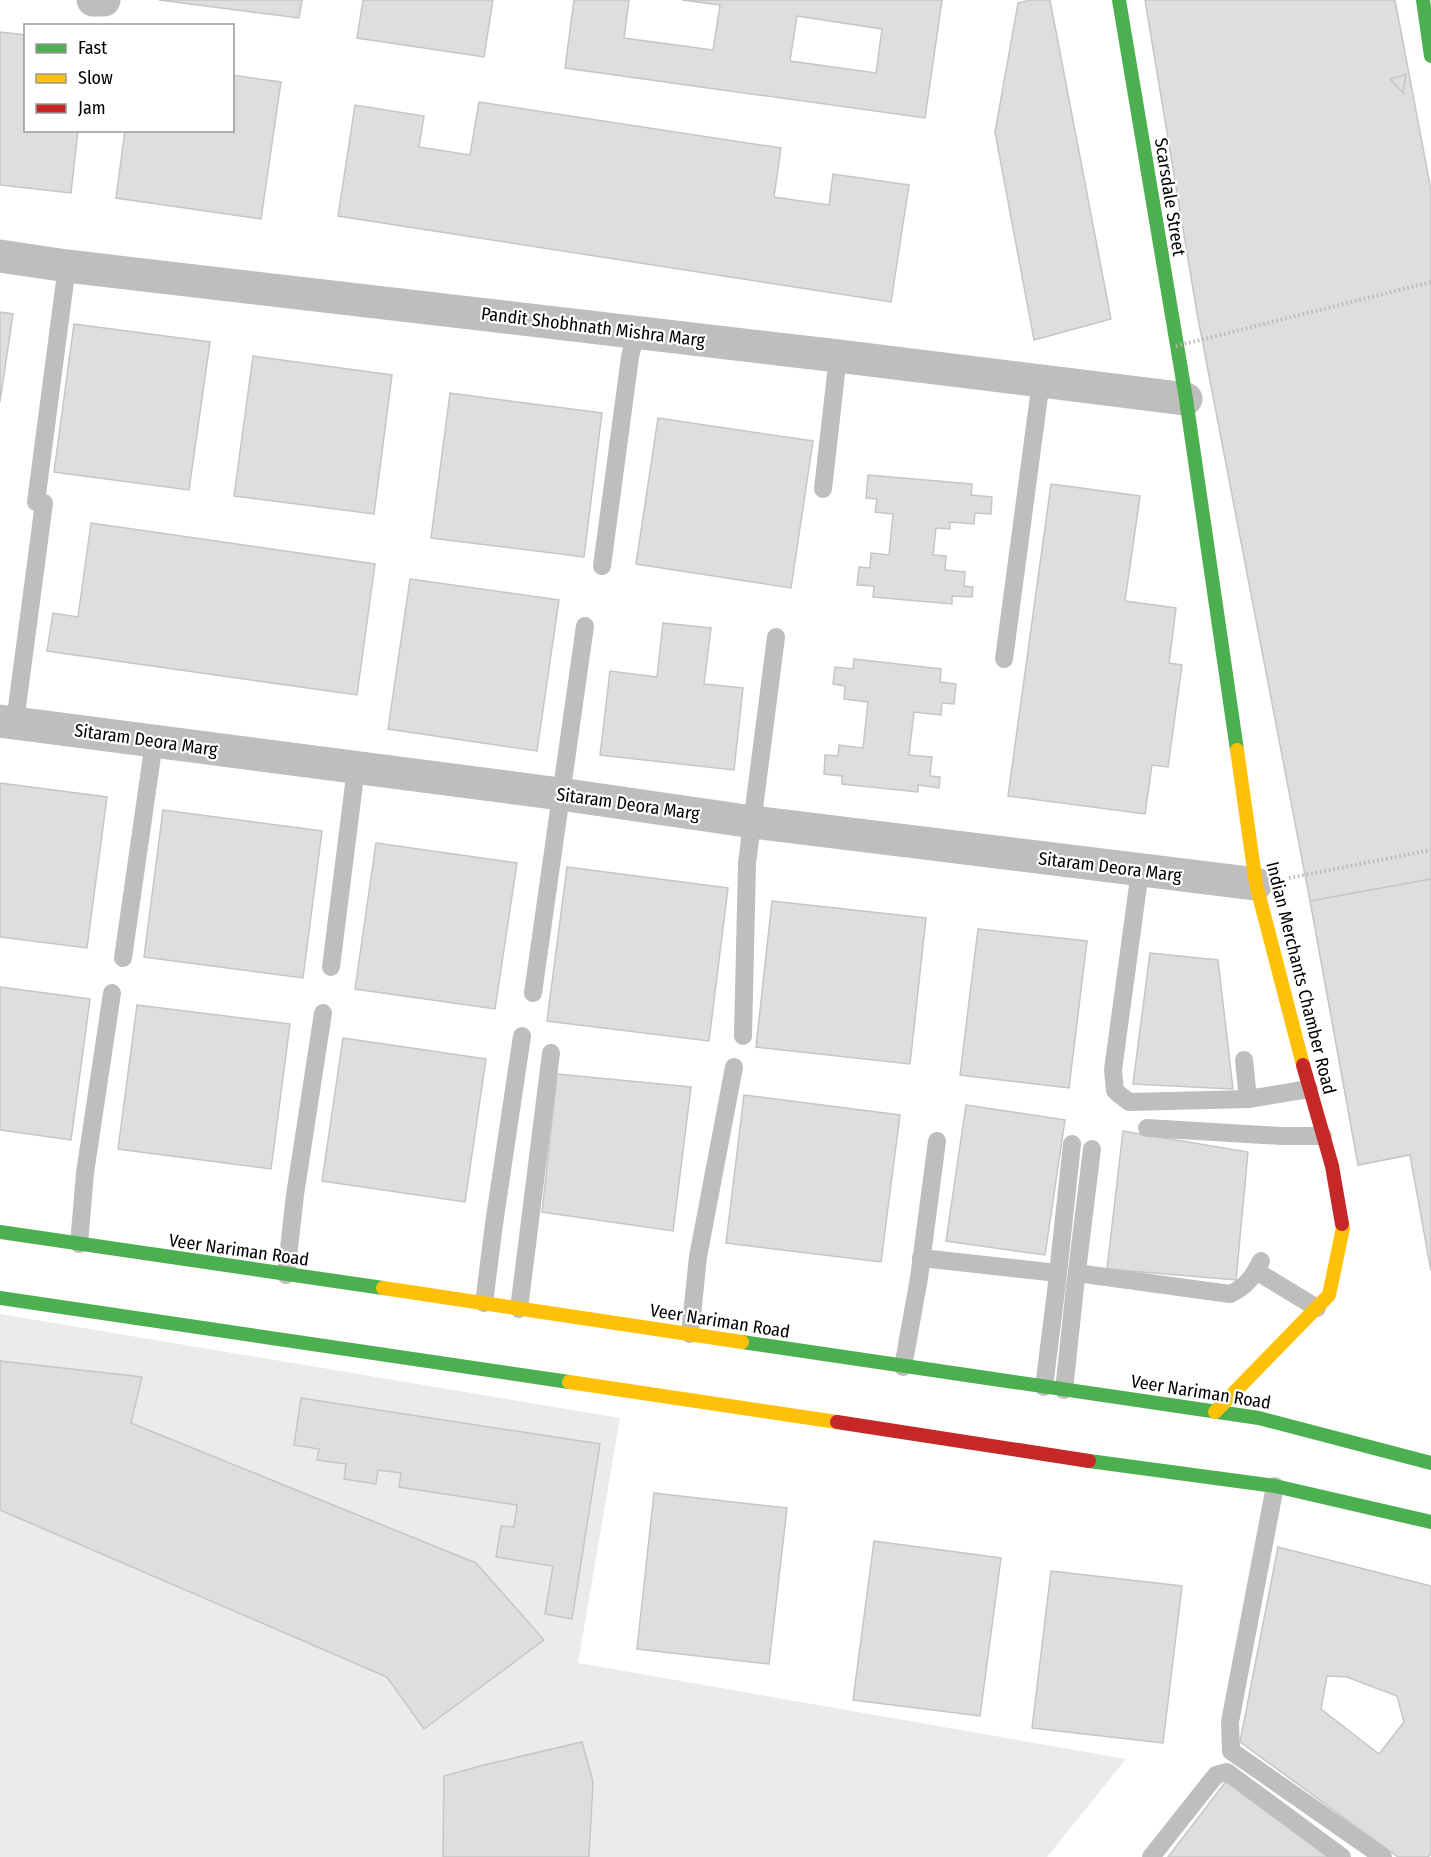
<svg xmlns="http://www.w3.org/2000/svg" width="1431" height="1857" font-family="'Fira Sans Condensed',sans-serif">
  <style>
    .green { fill: #ebebeb }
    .building { fill: #dedede; stroke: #c6c6c6; stroke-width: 1.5; fill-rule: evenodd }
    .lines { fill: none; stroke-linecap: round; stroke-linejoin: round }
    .path { stroke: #b9b9b9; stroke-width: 4; stroke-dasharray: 1.5 3; stroke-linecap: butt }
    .lane { stroke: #bebebe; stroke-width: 18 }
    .street { stroke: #bebebe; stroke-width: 33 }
    .fast { stroke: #4caf50; stroke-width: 14 }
    .slow { stroke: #ffc107; stroke-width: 14 }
    .jam { stroke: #c62828; stroke-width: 14 }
    .path-bridge { stroke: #b9b9b9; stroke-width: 4; stroke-dasharray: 1.5 3; stroke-linecap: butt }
    .labels { text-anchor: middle; stroke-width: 4.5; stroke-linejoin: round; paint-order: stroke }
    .street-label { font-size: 18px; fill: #000; stroke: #fff }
  </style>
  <rect width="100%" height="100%" fill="#fff"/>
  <!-- green -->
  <path class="green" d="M0,1314L620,1418L578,1663L1126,1759L1047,1857H0Z"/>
  <!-- building -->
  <g class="building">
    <path d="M159,0H302L299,18Z"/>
    <path d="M363,0H493L484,57L357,38Z"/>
    <path d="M574,0H629L624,38L713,50L720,5L682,0H942L925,118L565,68ZM797,16L882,29L876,73L790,61Z"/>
    <path d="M1030,0H1050L1111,319L1034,340L995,132L1018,3Z"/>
    <path d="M1145,0H1395L1431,190V879L1310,901L1197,313Z"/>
    <path d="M0,32L26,35V130H78L71,193L0,185Z"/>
    <path d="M1406,74L1403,93L1390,79Z"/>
    <path d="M232,75L281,82L261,219L116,198L125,130H232Z"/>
    <path d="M479,102L781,148L774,197L829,205L833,174L909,185L891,302L338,216L355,105L424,116L419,147L470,155Z"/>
    <path d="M0,312L13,314L0,402Z"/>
    <path d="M74,324L210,342L189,490L54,472Z"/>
    <path d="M253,356L392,375L374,514L234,496Z"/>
    <path d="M450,393L602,413L584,557L431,538Z"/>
    <path d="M658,418L813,441L791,588L636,564Z"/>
    <path d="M868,475L972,484L971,495L992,497L991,514L975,513L974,524L950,522V529L936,528L933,555L946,556L945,570L965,572L964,586L973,587L972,597L952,596V604L873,597L874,586L857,585L859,567L870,568L871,553L889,555L893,514L875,512L877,499L866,498Z"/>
    <path d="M1051,484L1140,496L1125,601L1176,608L1169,663L1182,665L1168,767L1152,765L1145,814L1008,796Z"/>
    <path d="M91,523L375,564L357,695L47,651L53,613L78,617Z"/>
    <path d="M410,579L559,600L537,751L388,729Z"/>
    <path d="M663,623L711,628L704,684L743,688L734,770L600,755L610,671L657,677Z"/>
    <path d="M854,659L941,669L940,682L956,684L954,704L942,703L941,715L914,712L909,755L932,757L930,776L940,777L939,788L918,785V792L842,784V776L824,774L825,755L838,756L839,745L863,748L868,702L844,699L845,686L833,684L835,667L853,669Z"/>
    <path d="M0,783L107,797L87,948L0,937Z"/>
    <path d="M163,810L322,831L303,978L144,957Z"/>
    <path d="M376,843L517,863L495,1009L355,989Z"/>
    <path d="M567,867L728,888L709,1041L547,1021Z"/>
    <path d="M1431,879V1271L1410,1155L1358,1165L1310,901Z"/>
    <path d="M772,901L926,918L910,1064L756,1047Z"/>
    <path d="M978,929L1087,941L1069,1088L960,1075Z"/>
    <path d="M1150,953L1218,960L1233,1089L1133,1084Z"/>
    <path d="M0,987L90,999L71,1140L0,1130Z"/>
    <path d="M137,1005L290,1024L271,1169L118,1149Z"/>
    <path d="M343,1038L486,1059L465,1202L322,1181Z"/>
    <path d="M557,1074L691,1087L673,1231L542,1212Z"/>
    <path d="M744,1095L900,1115L881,1262L726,1243Z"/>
    <path d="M966,1105L1065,1120L1045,1255L946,1241Z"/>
    <path d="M1123,1131L1248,1152L1236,1280L1107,1269Z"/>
    <path d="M0,1361L142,1377L131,1423L476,1563L544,1640L424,1729L387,1677L0,1510Z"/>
    <path d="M301,1398L600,1444L572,1619L545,1614L553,1566L496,1557L501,1526L514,1527L517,1505L399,1487L401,1473L378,1470L376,1484L344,1479L346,1464L317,1460L319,1449L294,1445Z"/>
    <path d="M654,1493L787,1508L769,1664L637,1649Z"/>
    <path d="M874,1541L1001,1558L980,1716L853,1700Z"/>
    <path d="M1278,1547L1431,1586V1854L1428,1857H1398L1240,1742ZM1327,1676L1347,1677L1397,1696L1404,1722L1379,1754L1321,1709Z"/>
    <path d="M1051,1571L1182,1586L1163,1743L1032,1728Z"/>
    <path d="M582,1742L593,1782L589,1857H443L444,1776L484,1765Z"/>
    <path d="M1227,1780L1331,1857H1168Z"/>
  </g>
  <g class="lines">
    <!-- path -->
    <path class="path" d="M1289,878L1431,850"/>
    <!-- lane -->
    <g class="lane">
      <path d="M823,489L838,356"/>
      <path d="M602,566L630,357L636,332"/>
      <path d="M1004,659L1041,381"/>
      <path d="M15,722L44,503L36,502L67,266"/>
      <path d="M1140,871L1113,1070L1115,1091L1129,1102L1248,1099L1309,1089"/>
      <path d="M123,958L154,742"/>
      <path d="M331,967L356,768"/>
      <path d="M533,993L585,626"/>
      <path d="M743,1036L747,863L776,637"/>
      <path d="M1244,1060L1248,1099"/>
      <path d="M1147,1128L1281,1136H1323"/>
      <path d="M79,1244L85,1173L112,993"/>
      <path d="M921,1258L1058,1273"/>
      <path d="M1256,1271L1317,1308"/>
      <path d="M1077,1273L1230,1294C1246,1287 1253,1277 1261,1261"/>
      <path d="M286,1275L295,1195L323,1013"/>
      <path d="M484,1303L494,1224L522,1036"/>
      <path d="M519,1309L551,1053"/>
      <path d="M690,1334L698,1257L734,1067"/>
      <path d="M903,1367L919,1278L937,1141"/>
      <path d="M1044,1387L1057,1283L1072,1144"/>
      <path d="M1064,1390L1075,1287L1092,1149"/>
      <path d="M1275,1486L1230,1722L1231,1751L1383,1857"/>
      <path d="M1151,1857L1216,1775L1227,1772L1342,1857"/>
    </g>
    <!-- street -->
    <g class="street">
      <path d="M93,0H104"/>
      <path d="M0,256L67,266L838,356L1186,399"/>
      <path d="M0,721L560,794L753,822L1256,884"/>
    </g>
    <!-- fast -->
    <g class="fast">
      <path d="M1119,0L1186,399L1237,750"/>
      <path d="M1423,0L1431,56"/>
      <path d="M0,1232L383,1288"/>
      <path d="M0,1298L569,1382"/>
      <path d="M742,1342L1259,1418L1431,1463"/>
      <path d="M1089,1461L1275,1486L1431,1522"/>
    </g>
    <!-- slow -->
    <g class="slow">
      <path d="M1237,750L1256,884L1303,1065"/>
      <path d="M383,1288L742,1342"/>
      <path d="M569,1382L837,1422"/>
      <path d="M1215,1412L1329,1295L1343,1228L1342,1224"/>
    </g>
    <!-- jam -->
    <g class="jam">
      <path d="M1303,1065L1332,1166L1342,1224"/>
      <path d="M837,1422L1089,1461"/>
    </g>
    <!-- path-bridge -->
    <path class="path-bridge" d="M1176,346L1431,282"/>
  </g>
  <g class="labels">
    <!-- street labels -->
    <g class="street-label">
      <text transform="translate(1170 197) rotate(81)" y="6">Scarsdale Street</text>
      <text transform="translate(593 327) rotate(7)" y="6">Pandit Shobhnath Mishra Marg</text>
      <text transform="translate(146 740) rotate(8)" y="6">Sitaram Deora Marg</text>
      <text transform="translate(628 804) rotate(8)" y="6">Sitaram Deora Marg</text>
      <text transform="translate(1110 867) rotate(7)" y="6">Sitaram Deora Marg</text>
      <text transform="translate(1301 978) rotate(76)" y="6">Indian Merchants Chamber Road</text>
      <text transform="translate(239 1250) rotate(8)" y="6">Veer Nariman Road</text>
      <text transform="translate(720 1321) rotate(9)" y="6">Veer Nariman Road</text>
      <text transform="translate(1201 1392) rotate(9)" y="6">Veer Nariman Road</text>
    </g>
  </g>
  <!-- legend -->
  <rect x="24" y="24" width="210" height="108" fill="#ffffff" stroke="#999999" stroke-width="1.5"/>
  <rect x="36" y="44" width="30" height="9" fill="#4caf50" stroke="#999999" stroke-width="1.5"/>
  <text x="78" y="54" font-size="18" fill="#000000">Fast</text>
  <rect x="36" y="74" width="30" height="9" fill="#ffc107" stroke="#999999" stroke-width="1.5"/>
  <text x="78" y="84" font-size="18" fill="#000000">Slow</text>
  <rect x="36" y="104" width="30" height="9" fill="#c62828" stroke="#999999" stroke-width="1.5"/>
  <text x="78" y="114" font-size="18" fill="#000000">Jam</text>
</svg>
